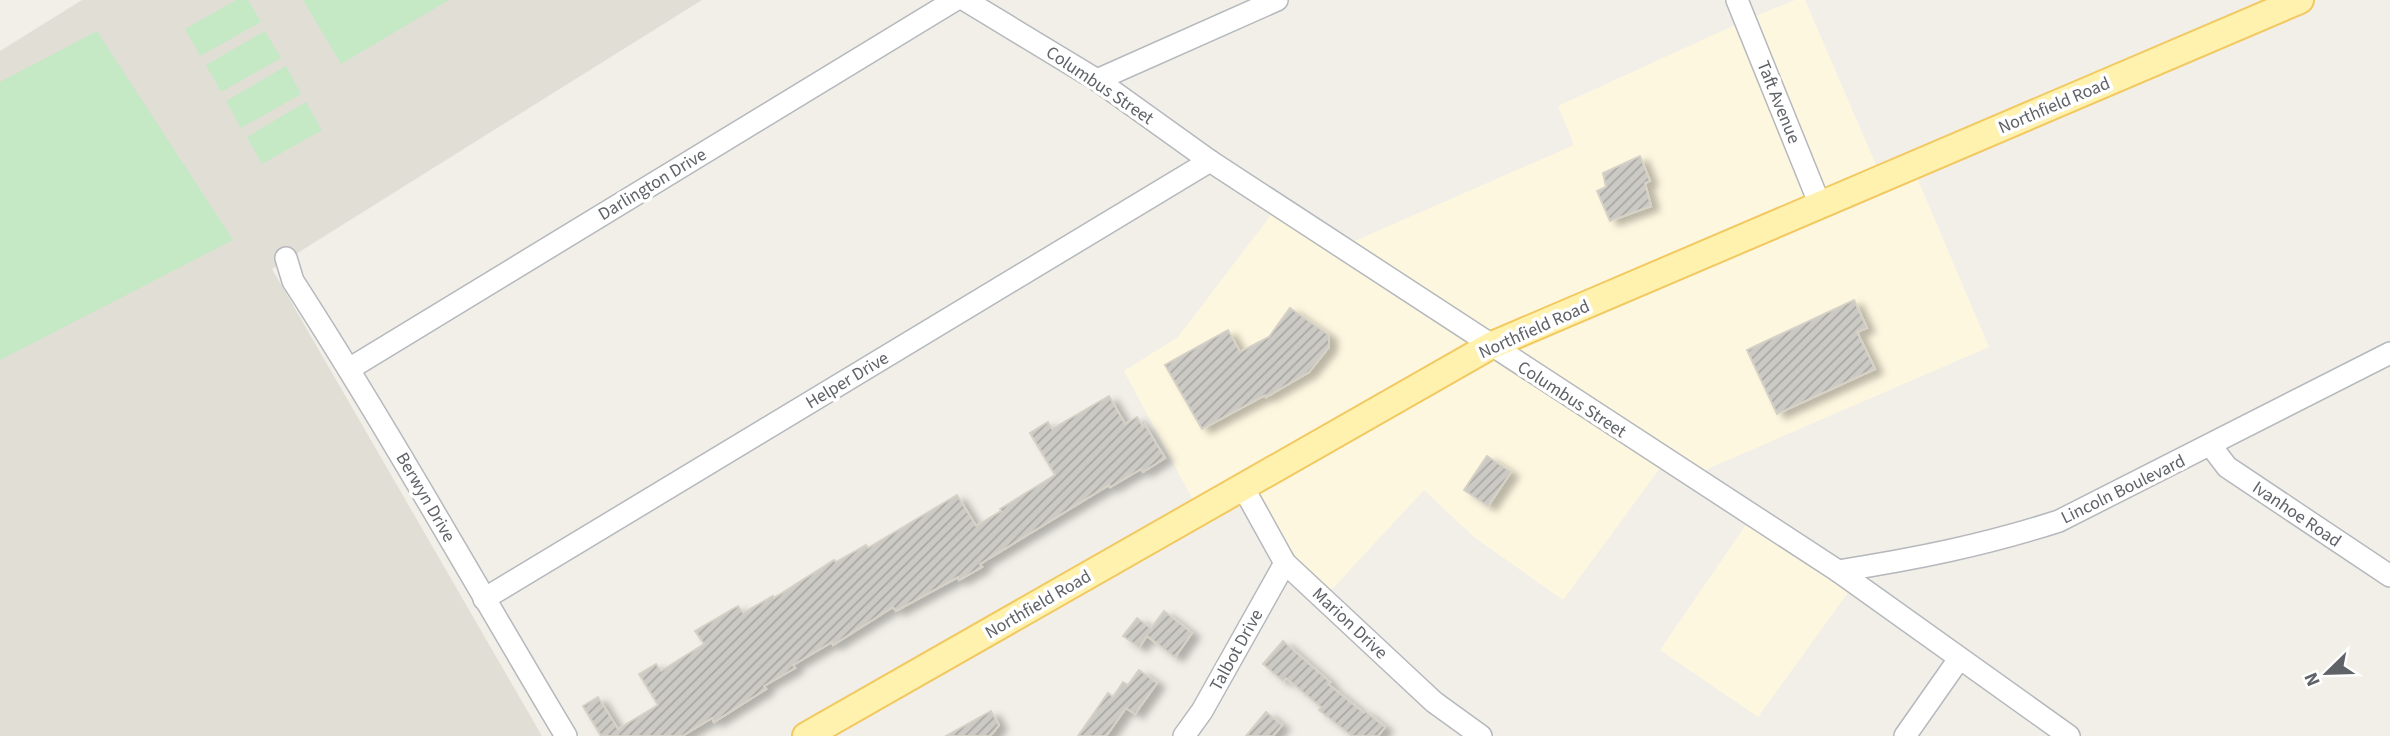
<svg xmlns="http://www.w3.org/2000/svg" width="2390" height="736" font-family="'Source Sans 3',sans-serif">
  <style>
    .commercial { fill: #fef7e0 }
    .education { fill: #e1ded6 }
    .park { fill: #c5e8c5 }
    .building { fill: url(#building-hatch); stroke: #d6d1c6; stroke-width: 2; filter: url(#shadow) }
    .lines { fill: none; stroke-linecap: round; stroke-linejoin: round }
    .minor-casing { stroke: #b5b8bc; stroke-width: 24 }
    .major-casing { stroke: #f2c960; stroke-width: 30 }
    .minor { stroke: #fff; stroke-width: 21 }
    .major { stroke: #fff2af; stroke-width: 26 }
    .labels { text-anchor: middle; stroke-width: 7; stroke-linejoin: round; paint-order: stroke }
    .street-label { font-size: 18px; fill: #5f6368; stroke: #fff }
  </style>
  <defs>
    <pattern id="building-hatch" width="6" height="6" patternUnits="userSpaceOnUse" patternTransform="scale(1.75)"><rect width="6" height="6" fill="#cccac5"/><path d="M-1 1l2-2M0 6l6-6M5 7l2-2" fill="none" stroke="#a9a8a4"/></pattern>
    <filter id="shadow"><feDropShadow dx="8" dy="4.5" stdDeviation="3.5" flood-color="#0004"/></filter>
  </defs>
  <rect width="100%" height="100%" fill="#f1efe8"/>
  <!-- commercial -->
  <g class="commercial">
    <path d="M1795,0H1805L1882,179L1912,166L1989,347L1691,476L1666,460L1563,600L1474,537L1424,490L1323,599L1244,489L1200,513L1124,371L1178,337L1278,206L1341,247L1574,145L1558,106L1746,20Z"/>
    <path d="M1752,516L1855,583L1758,717L1660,650Z"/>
  </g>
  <!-- education -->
  <path class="education" d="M82,0H702L272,269L542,736H0V51Z"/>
  <!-- park -->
  <g class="park">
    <path d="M236,0H248L261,22L200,56L185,29Z"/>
    <path d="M303,0H449L341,64Z"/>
    <path d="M97,31L233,240L0,360V82Z"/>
    <path d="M265,31L281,58L221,92L206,65Z"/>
    <path d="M286,66L301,94L241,128L226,101Z"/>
    <path d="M306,102L322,130L262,164L247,137Z"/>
  </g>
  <!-- building -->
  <g class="building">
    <path d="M1640,156L1650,181L1645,183L1651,206L1610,221L1597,191L1606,187L1603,173Z"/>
    <path d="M1854,300L1867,328L1857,332L1875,369L1777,414L1747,350Z"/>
    <path d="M1290,308L1329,335V347L1309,372L1266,397L1265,395L1202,429L1165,365L1228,330L1240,352L1269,337Z"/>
    <path d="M1109,396L1125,424L1137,417L1143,427L1145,425L1165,458L1143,472L1141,469L1110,487L1109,485L980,564L982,567L959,580L958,577L896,611L893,607L833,645L832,642L793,665L795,668L764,686L766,689L714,722L712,718L682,736H601L583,706L598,697L618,729L658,705L639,674L656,664L661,671L704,644L695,631L738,606L743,613L773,596L774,598L834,560L836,562L866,545L868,548L957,495L976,526L1001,511L1000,509L1055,475L1030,433L1048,422L1052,429Z"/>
    <path d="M1487,456L1511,472L1488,506L1464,490Z"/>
    <path d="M1164,611L1192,633L1175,657L1147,636L1139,647L1123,636L1137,618L1151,628Z"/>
    <path d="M1283,641L1330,682L1328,684L1364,713L1365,711L1385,727L1378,736H1352L1319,710L1321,707L1286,678L1283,681L1263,664Z"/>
    <path d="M1139,670L1157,683L1135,714L1126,708L1106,736H1078L1108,693L1113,697L1123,682L1128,685Z"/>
    <path d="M991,711L999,725L992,734L989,736H946Z"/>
    <path d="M1266,712L1282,725L1273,736H1246Z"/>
  </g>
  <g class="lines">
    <defs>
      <g id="minor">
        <path d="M965,0L1097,80L1210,161L1838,571L2069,736"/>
        <path d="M1737,0L1820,205"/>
        <path d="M1097,80L1277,0"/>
        <path d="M286,258L293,281C389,430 475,584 566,736"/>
        <path d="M349,369L955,0"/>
        <path d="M2211,446L2227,467L2390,576"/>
        <path d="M1244,489L1285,563L1434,702L1481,736"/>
        <path d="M1838,571C1915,559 1985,545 2059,521L2390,353"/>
        <path d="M484,599L1210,161"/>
        <path d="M1184,736L1202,711L1285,563"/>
        <path d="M1905,736L1959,659"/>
      </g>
      <path id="major" d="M806,736L1490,346L2300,0"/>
    </defs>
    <!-- minor casing -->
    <use href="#minor" class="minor-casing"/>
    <!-- major casing -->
    <use href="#major" class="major-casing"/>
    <!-- minor -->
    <use href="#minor" class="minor"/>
    <!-- major -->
    <use href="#major" class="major"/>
  </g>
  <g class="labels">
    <!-- street labels -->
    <g class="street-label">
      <text transform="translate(1100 85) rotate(34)" y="6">Columbus Street</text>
      <text transform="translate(1779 102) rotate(68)" y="6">Taft Avenue</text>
      <text transform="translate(2054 105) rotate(-23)" y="6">Northfield Road</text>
      <text transform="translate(652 184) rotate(-31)" y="6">Darlington Drive</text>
      <text transform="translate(1534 329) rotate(-24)" y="6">Northfield Road</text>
      <text transform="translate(847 380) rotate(-31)" y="6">Helper Drive</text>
      <text transform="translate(1572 399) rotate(33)" y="6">Columbus Street</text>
      <text transform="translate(2123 489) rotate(-26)" y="6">Lincoln Boulevard</text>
      <text transform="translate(426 497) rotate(60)" y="6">Berwyn Drive</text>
      <text transform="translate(2297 514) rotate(34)" y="6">Ivanhoe Road</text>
      <text transform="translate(1038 604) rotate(-30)" y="6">Northfield Road</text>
      <text transform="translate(1350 623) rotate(43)" y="6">Marion Drive</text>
      <text transform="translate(1236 650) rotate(-61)" y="6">Talbot Drive</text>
    </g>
  </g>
  <!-- north arrow -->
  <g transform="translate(2327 673) rotate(247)" stroke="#ffffff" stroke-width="5" paint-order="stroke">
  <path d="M0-5L12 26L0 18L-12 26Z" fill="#5f6368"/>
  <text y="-10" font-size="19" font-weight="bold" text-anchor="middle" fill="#5f6368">N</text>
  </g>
</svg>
